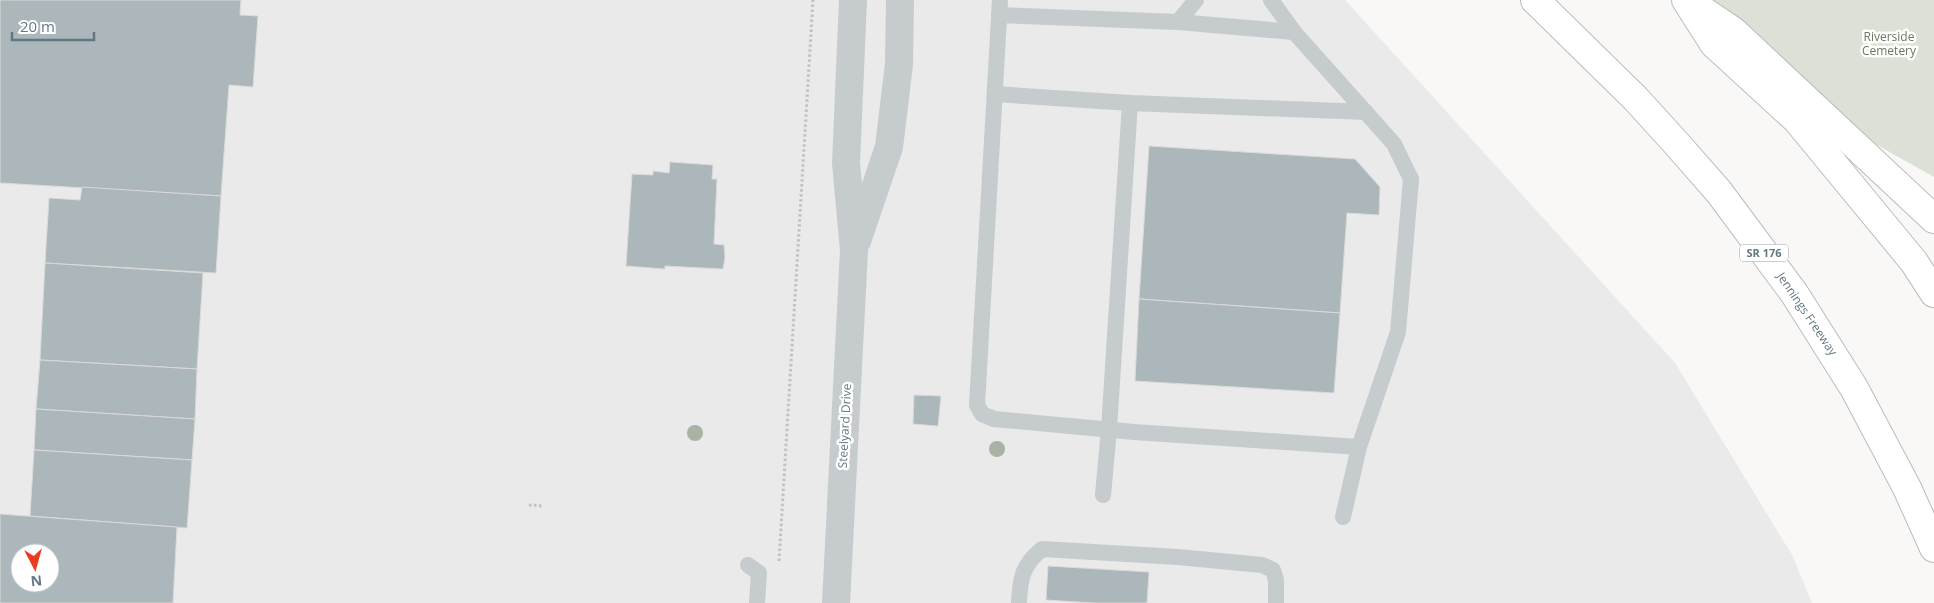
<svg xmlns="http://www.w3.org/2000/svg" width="1934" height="603" font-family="'Open Sans',sans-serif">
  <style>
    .built { fill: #e9eae9; fill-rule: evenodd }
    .green { fill: #dbe1d6 }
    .building { fill: #acb7bb; stroke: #dadad8; fill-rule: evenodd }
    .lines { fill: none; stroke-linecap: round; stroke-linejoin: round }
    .motorway-casing { stroke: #b8bdbf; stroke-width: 30 }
    .path { stroke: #bfc3c4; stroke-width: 3; stroke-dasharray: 2.5 2.5; stroke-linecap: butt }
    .service { stroke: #c6cbce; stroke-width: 16 }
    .tertiary { stroke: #c6cbce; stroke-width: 28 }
    .motorway { stroke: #fff; stroke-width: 28 }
    .tree { fill: #a9b3a4 }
    .labels { text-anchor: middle; stroke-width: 5; stroke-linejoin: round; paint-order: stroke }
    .shield { fill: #fff; stroke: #91a0a8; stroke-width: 1 }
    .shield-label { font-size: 11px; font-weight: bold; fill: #627883 }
    .park-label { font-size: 12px; fill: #687a61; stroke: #fff }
    .street-label { font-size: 12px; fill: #627883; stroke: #fff }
  </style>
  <rect width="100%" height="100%" fill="#f9f8f6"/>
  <!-- built -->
  <path class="built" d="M0,0H1345L1675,363L1792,555L1812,603H0ZM20,553H50V583H20Z"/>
  <!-- green -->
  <path class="green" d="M1687,0H1934V177L1822,114Z"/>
  <!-- building -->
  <g class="building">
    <path d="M0,0H241L240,15L258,16L253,87L229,85L221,196L0,183Z"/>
    <path d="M1149,146L1355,159L1380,187L1379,215L1347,213L1340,313L1139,299Z"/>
    <path d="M670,162L713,165L712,179H717L714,244L724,245L725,257L723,269L665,266V269L626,266L632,174L653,175V171L669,173Z"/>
    <path d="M82,187L221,196L216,273L45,263L49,198L80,200Z"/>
    <path d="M45,263L203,273L197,369L40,360Z"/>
    <path d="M1139,299L1340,313L1334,393L1135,381Z"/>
    <path d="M40,360L197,369L195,419L36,409Z"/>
    <path d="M914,395L941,396L938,426L913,424Z"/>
    <path d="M36,409L195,419L192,460L34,450Z"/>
    <path d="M34,450L192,460L187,528L30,516Z"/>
    <path d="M0,514L177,527L173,603H0ZM20,553H50V583H20Z"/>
    <path d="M1048,566L1149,572L1147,603H1094L1046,600Z"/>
  </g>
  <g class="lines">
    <defs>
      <g id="motorway">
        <path d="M1535,0L1636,99L1676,143L1719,192L1794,293L1854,388L1907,488L1934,548"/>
        <path d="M1686,0L1714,44L1797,120L1914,262L1934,293"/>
        <path d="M1693,4L1733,31L1934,219"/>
      </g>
    </defs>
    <!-- motorway casing -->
    <use href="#motorway" class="motorway-casing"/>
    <!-- path -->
    <g class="path">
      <path d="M529,505L543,506"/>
      <path d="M779,561L813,0"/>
    </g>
    <!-- service -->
    <g class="service">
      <path d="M1000,0L977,405L982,414L994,419L1134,432L1359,447"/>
      <path d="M1271,0L1294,32L1394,144L1411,179L1398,332L1359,447L1343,517"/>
      <path d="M999,15L1178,22L1294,32"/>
      <path d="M1178,22L1196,0"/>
      <path d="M995,94L1130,103L1366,112"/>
      <path d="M1103,495L1109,429L1130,103"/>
      <path d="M748,565L759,573L757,603"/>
      <path d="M1019,603C1020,579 1022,565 1042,549L1178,557L1262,565L1273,570L1276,580V603"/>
    </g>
    <!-- tertiary -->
    <g class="tertiary">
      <path d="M857,241L889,147L899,64L900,0"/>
      <path d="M836,603L854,250L846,163L853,0"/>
    </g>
    <!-- motorway -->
    <use href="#motorway" class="motorway"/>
  </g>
  <!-- trees -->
  <g class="tree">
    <circle cx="695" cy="433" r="8"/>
    <circle cx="997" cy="449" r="8"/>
  </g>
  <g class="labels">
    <!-- shield labels -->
    <rect class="shield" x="1740" y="244.5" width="48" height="17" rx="4"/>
    <g class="shield-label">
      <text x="1764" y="257">SR 176</text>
    </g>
    <!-- park labels -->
    <g class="park-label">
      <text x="1889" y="41">Riverside<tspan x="1889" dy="14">Cemetery</tspan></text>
    </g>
    <!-- street labels -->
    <g class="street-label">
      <text transform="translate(1807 314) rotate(56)" y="4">Jennings Freeway</text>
      <text transform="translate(845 426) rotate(-87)" y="4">Steelyard Drive</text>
    </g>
  </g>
  <!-- north arrow -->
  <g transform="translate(35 568) rotate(174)"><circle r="24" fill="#ffffff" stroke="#c0c9cd"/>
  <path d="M0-4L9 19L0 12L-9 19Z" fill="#ee3a20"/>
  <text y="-8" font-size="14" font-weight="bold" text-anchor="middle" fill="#627883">N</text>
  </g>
  <!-- scale -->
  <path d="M12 32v8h82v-8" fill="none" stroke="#627883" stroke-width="2.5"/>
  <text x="20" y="32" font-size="15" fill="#627883" stroke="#ffffff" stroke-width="4" paint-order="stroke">20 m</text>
</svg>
